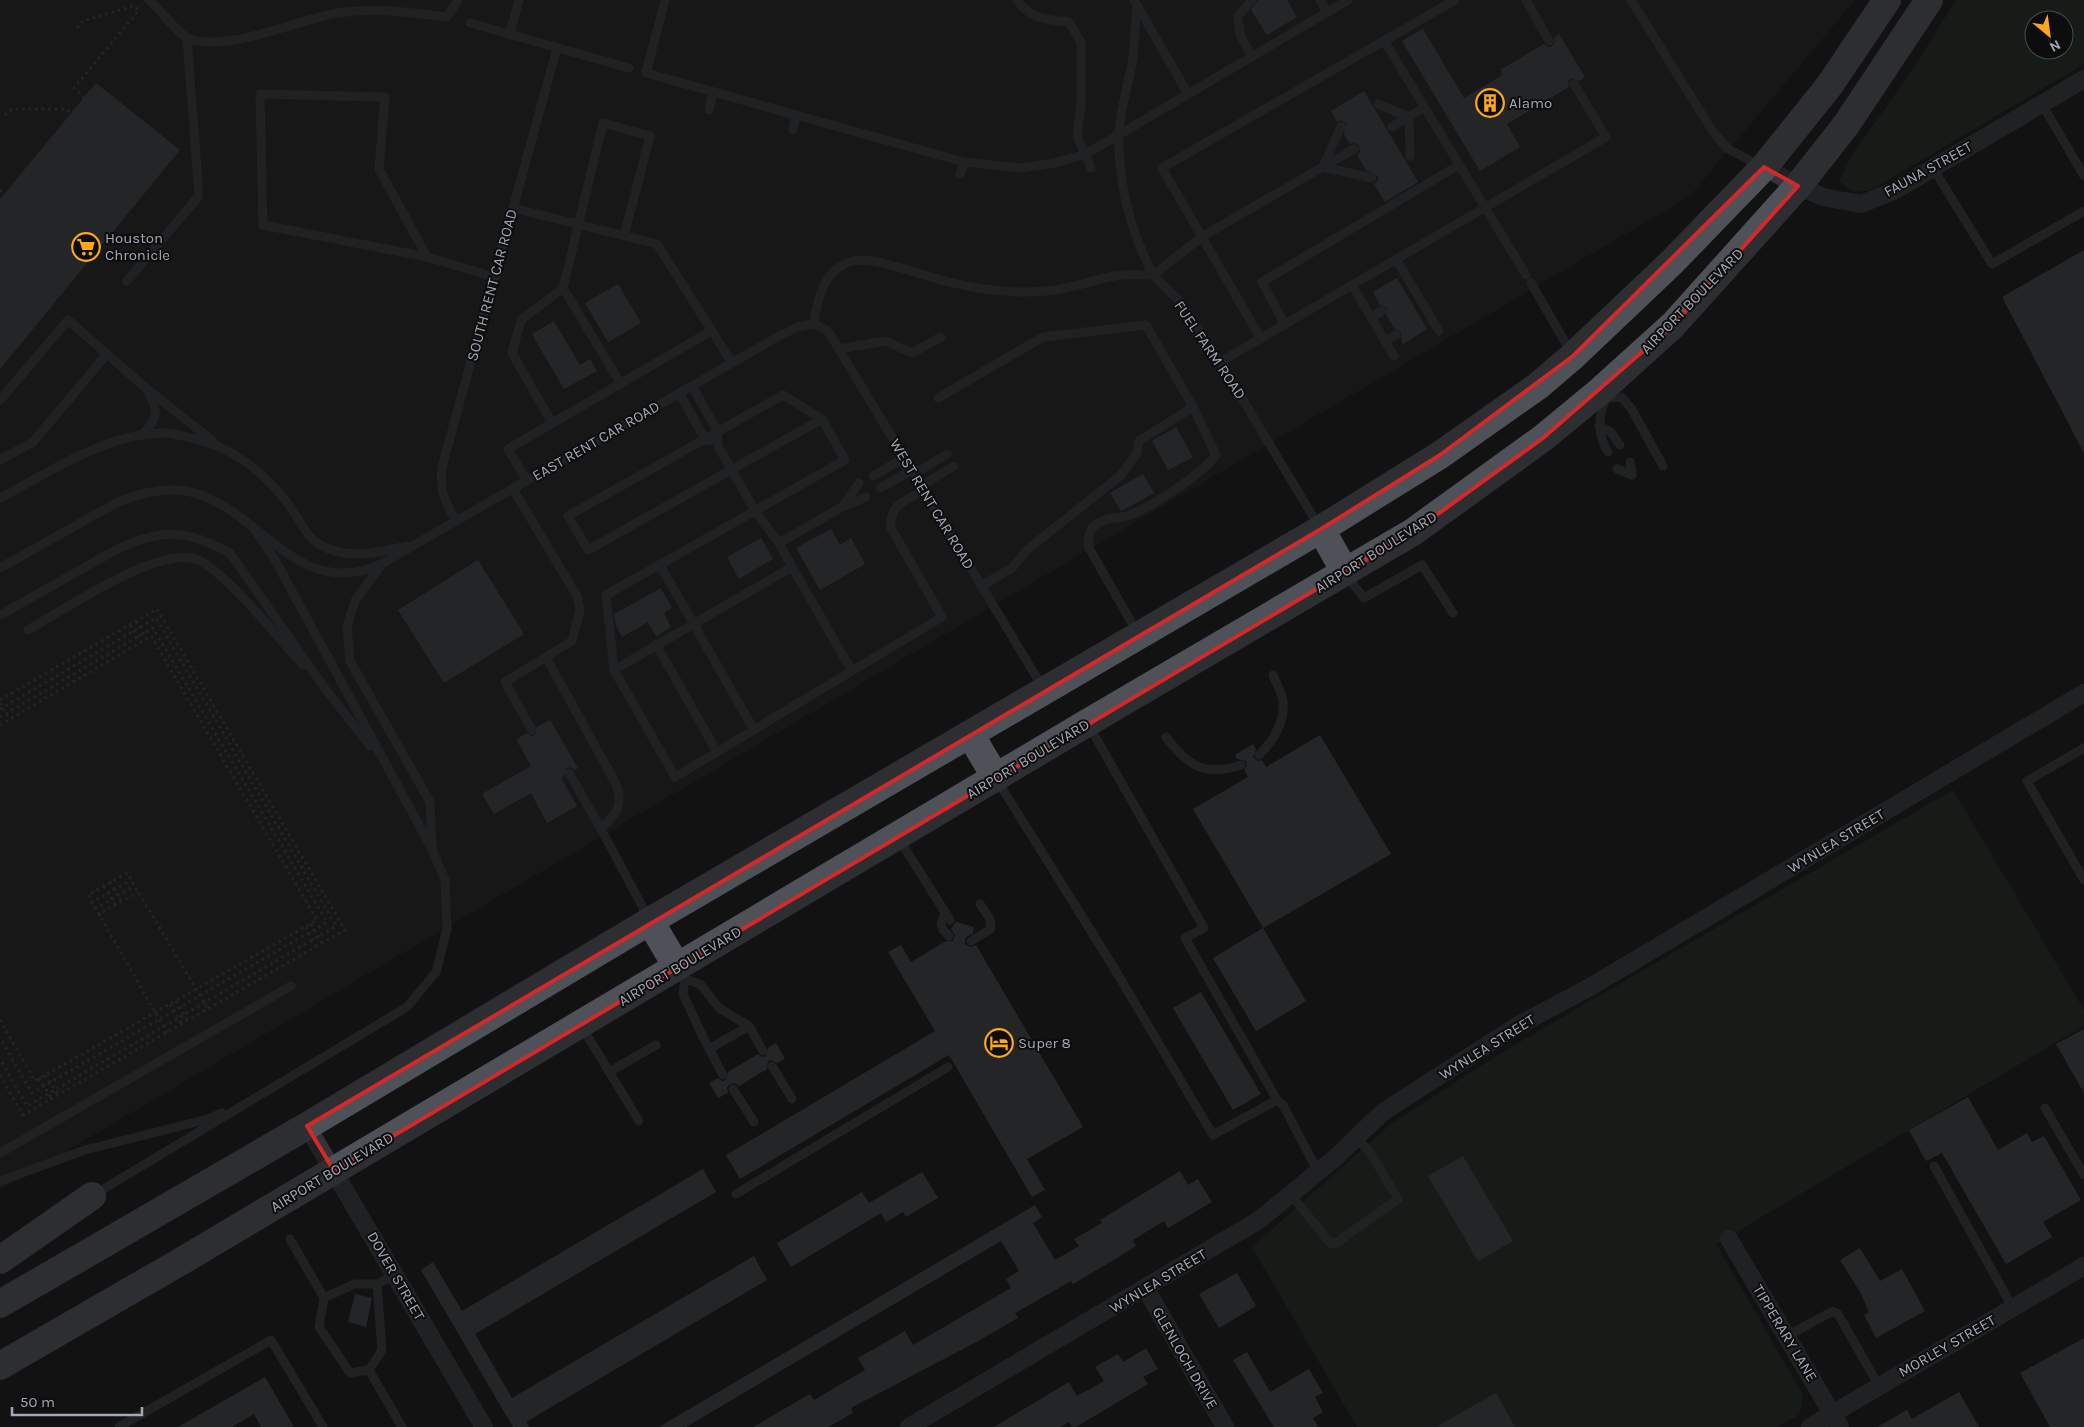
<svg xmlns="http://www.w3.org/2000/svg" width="2084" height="1427" font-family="Karla,sans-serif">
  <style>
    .built { fill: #1d1e20 }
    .green { fill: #1e261e; fill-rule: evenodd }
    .building { fill: #3b3d41 }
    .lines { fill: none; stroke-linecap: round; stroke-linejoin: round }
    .path { stroke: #383b40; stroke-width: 3; stroke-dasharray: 2.5 4; stroke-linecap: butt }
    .service { stroke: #323439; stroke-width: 9 }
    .minor { stroke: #323439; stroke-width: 18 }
    .primary { stroke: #4e5158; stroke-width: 28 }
    .marked { fill: none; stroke: #d62828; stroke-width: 4; stroke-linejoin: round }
    .labels { text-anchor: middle; stroke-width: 4; stroke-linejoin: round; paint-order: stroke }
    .poi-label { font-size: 15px; fill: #a2a9b5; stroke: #0d0d0e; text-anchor: start }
    .street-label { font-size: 15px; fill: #a2a9b5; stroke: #0d0d0e }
  </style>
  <rect width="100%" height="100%" fill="#121213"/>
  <!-- built -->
  <path class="built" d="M0,0H1855L1690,196L0,1190Z"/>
  <!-- green -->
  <g class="green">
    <path d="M1956,0H2084V64L1873,189C1858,194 1849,192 1839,180L1854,152L1913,69ZM2034,20H2064V50H2034Z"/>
    <path d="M1953,790L2084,1010V1026L1716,1244L1803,1395L1800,1414L1778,1427H1357L1252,1247L1390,1125L1496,1056Z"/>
  </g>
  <!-- building -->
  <g class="building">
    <path d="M1258,0H1287L1297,17L1267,35L1251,10Z"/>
    <path d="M1423,29L1464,98L1503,75L1500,70L1544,44L1548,47L1552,46L1555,42L1554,38L1559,34L1585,77L1579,81L1571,78L1568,81L1569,87L1507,124L1520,147L1480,171L1402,41Z"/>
    <path d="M96,83L180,150L0,369V199Z"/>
    <path d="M1364,91L1418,182L1385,202L1374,184L1378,180V176L1366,170L1357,155L1360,152L1359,145L1354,143L1350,144L1344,134L1346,123L1341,120L1337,122L1331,111Z"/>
    <path d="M2084,250V453L2002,297Z"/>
    <path d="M1397,278L1427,329L1403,344L1401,339V332L1395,329L1386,315L1387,308L1380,305L1373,292Z"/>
    <path d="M618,284L641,323L608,342L585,303Z"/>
    <path d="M554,321L580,365L590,359L597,371L564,389L532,334Z"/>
    <path d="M1176,427L1193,457L1168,470L1152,441Z"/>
    <path d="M1143,474L1154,493L1121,511L1110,493Z"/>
    <path d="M831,529L840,545L851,538L865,564L820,590L796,548Z"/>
    <path d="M761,538L773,559L739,579L727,557Z"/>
    <path d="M478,560L524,634L444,683L398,610Z"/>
    <path d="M661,588L672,608L664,613L671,627L656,636L648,622L622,637L616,626L614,614Z"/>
    <path d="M550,720L578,768L575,770L570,767L566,768L564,776L561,778L577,806L547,823L531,793L494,814L482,794L531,766L516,739L527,733L531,736L535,735L537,727Z"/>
    <path d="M1320,735L1391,854L1263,928L1193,809L1248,777L1244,770L1247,766L1246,761L1237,759L1235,755L1253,744L1256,749L1253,757L1257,761L1262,760L1266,767Z"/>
    <path d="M956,922L974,927L973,933L965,938V944L971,947L976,945L1083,1127L1027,1159L1045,1190L1032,1197L949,1055L740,1179L726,1155L935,1031L888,952L901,945L911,962L946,941H953L955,935L951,929Z"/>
    <path d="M1263,928L1306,1001L1256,1031L1213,958Z"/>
    <path d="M1201,992L1261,1094L1233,1110L1173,1008Z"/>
    <path d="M2084,1029V1093L2056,1044Z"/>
    <path d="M776,1043L785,1059L777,1063L772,1060L768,1061L767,1069L739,1086L735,1083L730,1084L727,1087L728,1093L718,1098L709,1083L718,1078L722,1081L726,1080L728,1072L758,1054L762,1057L766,1056L768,1048Z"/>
    <path d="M1968,1097L1998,1150L2027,1133L2032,1142L2044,1136L2081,1200L2043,1222L2052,1237L2006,1264L1942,1153L1926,1161L1909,1130Z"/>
    <path d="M1463,1156L1513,1241L1478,1261L1428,1176Z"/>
    <path d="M703,1169L716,1192L475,1334L512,1398L754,1256L767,1280L526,1422L530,1427H513L421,1270L433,1262L462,1311Z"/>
    <path d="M1180,1171L1188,1185L1198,1179L1212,1202L1168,1228L1164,1221L1133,1240L1136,1246L1117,1258L1073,1284L1071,1281L1015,1313L1018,1318L978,1341L851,1408L853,1413L828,1427H753L810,1394L814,1400L865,1370L858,1358L905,1331L913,1345L1011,1288L1006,1279L1019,1271L1001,1241L686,1427H659L1035,1205L1042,1217L1033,1223L1055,1260L1079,1246L1074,1239L1102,1223L1100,1220Z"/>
    <path d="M922,1172L938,1198L906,1217L903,1212L886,1222L881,1213L791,1267L777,1243L862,1192L869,1203Z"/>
    <path d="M1860,1248L1880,1281L1902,1269L1925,1311L1876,1338L1864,1315L1869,1312L1860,1292L1840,1260Z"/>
    <path d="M1237,1273L1256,1306L1219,1328L1199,1294Z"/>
    <path d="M355,1294L372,1298L366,1327L348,1322Z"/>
    <path d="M2084,1338V1427H2050L2020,1373Z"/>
    <path d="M1146,1348L1158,1369L1143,1377L1148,1384L1076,1427H1072L1069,1422L1060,1427H994L1069,1382L1077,1396L1104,1381L1095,1367L1118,1354L1123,1362Z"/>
    <path d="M1247,1352L1270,1392L1309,1369L1323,1393L1315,1397L1323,1412L1313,1418L1318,1427H1274L1233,1360Z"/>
    <path d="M265,1377L294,1427H261L254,1414L232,1427H178Z"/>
    <path d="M1959,1392L1979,1427H1877L1907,1410L1912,1419Z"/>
    <path d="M1496,1393L1515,1427H1436Z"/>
  </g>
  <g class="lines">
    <!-- path -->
    <g class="path">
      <path d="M77,28L83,21L133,6L139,10L74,88L84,98"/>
      <path d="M5,115L12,109H66L72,113"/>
      <path d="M0,190L5,193"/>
      <path d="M136,621L147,639"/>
      <path d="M130,625L141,642"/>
      <path d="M0,700L157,609L345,930L23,1115L0,1075"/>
      <path d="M0,703L10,720"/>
      <path d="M0,709L156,618L336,926L27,1106L0,1059"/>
      <path d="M0,717L153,628L327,922L32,1093L0,1038"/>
      <path d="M0,725L151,636L317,920L35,1081L0,1020"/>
      <path d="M110,882L121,901"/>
      <path d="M104,886L115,904"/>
      <path d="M91,903L131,880"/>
      <path d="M95,909L134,886"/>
      <path d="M100,916L99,914L138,892"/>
      <path d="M311,924L322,943"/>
      <path d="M306,927L316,946"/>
      <path d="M176,1001L188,1021"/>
      <path d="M170,1004L182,1024"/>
      <path d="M167,1033L88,895L127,873L208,1009"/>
      <path d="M45,1075L58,1095"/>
      <path d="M39,1078L52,1099"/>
    </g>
    <!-- service -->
    <g class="service">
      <path d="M149,0C160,9 179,36 190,39C232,52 295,20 338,13C375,7 411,13 447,17L458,0"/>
      <path d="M665,0L646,73L964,162L1021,168L1054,163L1086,154L1348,0"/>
      <path d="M1017,0C1030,19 1048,20 1069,22L1081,43V106L1077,136L1091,168"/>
      <path d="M1134,0L1188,94"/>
      <path d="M1320,0L1327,12"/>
      <path d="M1526,0L1549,41"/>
      <path d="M1631,0L1713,132L1728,149L1761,166"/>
      <path d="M1137,6C1135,25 1135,44 1132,63C1128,86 1120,111 1119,134C1118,183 1131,232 1153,275L1203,236L1354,149"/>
      <path d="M470,23L629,68"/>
      <path d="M510,33L519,0"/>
      <path d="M1385,42L1526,275"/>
      <path d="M1252,57L1240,35L1238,16L1252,0"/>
      <path d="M1378,104L1409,117"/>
      <path d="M2042,104L2084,176"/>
      <path d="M709,110L713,92"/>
      <path d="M1392,127L1409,117"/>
      <path d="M793,130L796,115"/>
      <path d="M1410,156L1409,117L1424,107"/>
      <path d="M1323,167L1372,178"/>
      <path d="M1323,167L1341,126"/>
      <path d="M1933,168L1992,264L2084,211"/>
      <path d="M960,174L964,162"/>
      <path d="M513,208L657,244L732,363"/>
      <path d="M427,257L379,169L385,97L260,94L263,225L427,257L495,277"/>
      <path d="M1396,259L1439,331"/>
      <path d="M127,281L199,196L187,38"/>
      <path d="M1531,283L1572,354"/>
      <path d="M1352,285L1394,356"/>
      <path d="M563,288L621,384"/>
      <path d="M1371,317L1382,311"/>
      <path d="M814,324C817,299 824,268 853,261C874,256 923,276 945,281C980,290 1020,295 1055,290C1075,287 1095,280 1114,276C1127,274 1140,275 1153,275L1182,304L1220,362L1320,528"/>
      <path d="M814,324L828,331L1043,688"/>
      <path d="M1285,325L1262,282L1459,165"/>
      <path d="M1261,339L1162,168L1455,0"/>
      <path d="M1385,341L1396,335"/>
      <path d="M839,349L886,341L912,353L941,337"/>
      <path d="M1220,362L1606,137L1574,84"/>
      <path d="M692,386L718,432V446L755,511L779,543"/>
      <path d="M679,393L705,439L709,441"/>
      <path d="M938,398L1043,337L1146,325L1193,407L1216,455C1203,473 1152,507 1130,515C1116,520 1108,515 1094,526C1088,531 1088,540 1089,548L1138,634"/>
      <path d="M1606,398L1621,397L1631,408L1663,466"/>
      <path d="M1606,398C1598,417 1597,434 1608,452"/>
      <path d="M0,400L68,320L147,389L213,441"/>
      <path d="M552,423L512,353L521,320L563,288L603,123L650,136L624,236"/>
      <path d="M1599,426L1611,432L1620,445"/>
      <path d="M143,435C158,417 159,412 148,391"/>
      <path d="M0,460L33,442L107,354"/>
      <path d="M1630,462L1632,475"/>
      <path d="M1617,469L1632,475"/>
      <path d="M914,474L947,454"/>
      <path d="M873,476L904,458"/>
      <path d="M527,481L508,449L711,331"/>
      <path d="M921,486L954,466"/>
      <path d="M880,488L912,470"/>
      <path d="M513,489L577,596L580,610L572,641L505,682L532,730"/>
      <path d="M866,497L842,507L779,543L792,567L614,670L675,777L942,617L891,528C889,504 906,501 924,490"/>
      <path d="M0,498C50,472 103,435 161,433C168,432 176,435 183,436C228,444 261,468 289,505C304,526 308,546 339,552C361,557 385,551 407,546"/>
      <path d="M842,507L859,483"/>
      <path d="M456,521C445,501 439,491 442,467L557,48"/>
      <path d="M381,565L355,601L347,626L350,661L430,802L432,846"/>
      <path d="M660,565L754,730"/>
      <path d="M792,567L852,671"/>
      <path d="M0,568L116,503C142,492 174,485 201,495C266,519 301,600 381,564L779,336L797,327L814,324"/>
      <path d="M1346,575L1364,598L1422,565L1453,613"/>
      <path d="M981,586L1012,568L1028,549L1121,475L1137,453L1139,441L1193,407"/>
      <path d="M0,615C26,601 51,586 77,572C103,557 130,539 161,535C185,531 209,542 230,553L324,687L370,746"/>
      <path d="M28,630C64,610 159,544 198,560C226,572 280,640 303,665"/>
      <path d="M656,644L717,752"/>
      <path d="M546,657L616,784C624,807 616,813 601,829L649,919"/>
      <path d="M614,670L606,595L845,460L822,419L783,395L568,516L588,550L822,419"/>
      <path d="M1166,737C1188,766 1204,777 1241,765"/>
      <path d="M2084,748L2027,781L2084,880"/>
      <path d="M1259,755C1273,741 1285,722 1283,701C1282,693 1276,683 1273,675"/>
      <path d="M569,773L601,829"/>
      <path d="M997,780L1114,968L1213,1135L1277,1100L1185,938L1204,928L1088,724"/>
      <path d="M899,839L950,920"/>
      <path d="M945,913L941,924L943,930L949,936"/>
      <path d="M971,941L991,929L990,919L980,904"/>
      <path d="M679,969L685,979L683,994L703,1037L723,1075"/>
      <path d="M685,979L700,984L719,1008L749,1026L763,1051"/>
      <path d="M582,1027L639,1121"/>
      <path d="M709,1049L749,1026"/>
      <path d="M772,1066L792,1099"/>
      <path d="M609,1072L656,1045"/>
      <path d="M733,1089L754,1122"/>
      <path d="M1277,1100L1283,1105L1318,1172"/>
      <path d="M2045,1108L2084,1175"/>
      <path d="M0,1153L291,986"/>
      <path d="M1934,1166L2013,1308"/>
      <path d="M0,1181L85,1150L208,1119L222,1113"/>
      <path d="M95,1194L407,1007L436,972L447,929L445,880L432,849L274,558L254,529"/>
      <path d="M736,1194L948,1067"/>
      <path d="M1292,1196L1331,1244L1336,1243L1398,1199L1371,1154L1356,1137"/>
      <path d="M290,1239L324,1298L354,1284H377L395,1275"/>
      <path d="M324,1298L319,1327L350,1373L369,1370L402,1427"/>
      <path d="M1787,1336L1833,1311L1838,1314L1879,1386"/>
      <path d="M369,1370L382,1350L377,1284"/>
      <path d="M119,1427L271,1340L323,1427"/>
    </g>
    <!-- minor -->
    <g class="minor">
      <path d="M1764,167L1798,186L1823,197L1861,204L1894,191L2084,79"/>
      <path d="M307,1126L484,1427"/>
      <path d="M1729,1239L1840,1427"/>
      <path d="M1146,1289L1225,1427"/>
      <path d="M909,1427L1259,1220L1335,1158L1383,1112L1515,1027L1590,987L2084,693"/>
      <path d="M1810,1427L2084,1266"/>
    </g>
    <!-- primary -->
    <g class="primary">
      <path d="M1321,529L1345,572"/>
      <path d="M970,734L996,778"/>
      <path d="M650,921L677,967"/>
      <path d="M0,1260L92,1196"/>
      <path d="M0,1304L307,1126L650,921L1321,529L1440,455L1538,386L1573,356L1672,262L1764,167L1829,86L1887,0"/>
      <path d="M0,1366L180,1262L1087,723L1413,532L1543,438L1600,391L1673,325L1798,186L1846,125L1929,0"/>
    </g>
  </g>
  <!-- marked area -->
  <path d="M0 0H2084V1427H0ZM1764,167L1798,186L1673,325L1543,438L1413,532L334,1171L307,1126L1321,529L1440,455L1573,356Z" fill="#121213" fill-opacity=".55" fill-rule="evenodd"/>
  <path class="marked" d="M1764,167L1798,186L1673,325L1543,438L1413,532L334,1171L307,1126L1321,529L1440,455L1573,356Z"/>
  <!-- icons -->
  <defs>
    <symbol id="building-ring" viewBox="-11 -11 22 22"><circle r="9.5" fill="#0d0d0e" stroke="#ffa51e" stroke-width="1.5"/><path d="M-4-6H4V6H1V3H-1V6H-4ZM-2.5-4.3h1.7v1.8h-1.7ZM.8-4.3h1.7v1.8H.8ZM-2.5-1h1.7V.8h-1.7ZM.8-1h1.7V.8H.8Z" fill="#ffa51e"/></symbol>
    <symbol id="supermarket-ring" viewBox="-11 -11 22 22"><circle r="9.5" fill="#0d0d0e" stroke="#ffa51e" stroke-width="1.5"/><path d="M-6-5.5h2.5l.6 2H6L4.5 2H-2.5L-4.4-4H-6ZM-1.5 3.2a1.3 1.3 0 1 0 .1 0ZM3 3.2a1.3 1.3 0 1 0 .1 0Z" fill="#ffa51e"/></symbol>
    <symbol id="hotel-ring" viewBox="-11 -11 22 22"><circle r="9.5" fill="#0d0d0e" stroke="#ffa51e" stroke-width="1.5"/><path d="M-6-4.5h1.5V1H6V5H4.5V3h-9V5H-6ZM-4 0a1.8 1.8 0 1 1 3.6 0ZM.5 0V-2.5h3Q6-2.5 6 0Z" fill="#ffa51e"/></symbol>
  </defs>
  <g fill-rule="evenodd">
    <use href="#building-ring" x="1474" y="87" width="32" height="32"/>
    <use href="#supermarket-ring" x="70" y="231" width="32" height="32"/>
    <use href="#hotel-ring" x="983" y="1027" width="32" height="32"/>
  </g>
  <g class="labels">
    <!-- poi labels -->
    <g class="poi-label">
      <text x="1509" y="108">Alamo</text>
      <text x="105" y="243">Houston<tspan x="105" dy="17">Chronicle</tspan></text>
      <text x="1018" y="1048">Super 8</text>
    </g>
    <!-- street labels -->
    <g class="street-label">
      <text transform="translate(1928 169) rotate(-29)" y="5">FAUNA STREET</text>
      <text transform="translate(492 285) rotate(-75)" y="5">SOUTH RENT CAR ROAD</text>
      <text transform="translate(1692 301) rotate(-46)" y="5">AIRPORT BOULEVARD</text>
      <text transform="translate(1210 350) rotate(56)" y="5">FUEL FARM ROAD</text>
      <text transform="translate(596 441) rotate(-30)" y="5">EAST RENT CAR ROAD</text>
      <text transform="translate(932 504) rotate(59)" y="5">WEST RENT CAR ROAD</text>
      <text transform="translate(1376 552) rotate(-32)" y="5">AIRPORT BOULEVARD</text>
      <text transform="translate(1028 759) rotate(-31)" y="5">AIRPORT BOULEVARD</text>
      <text transform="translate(1836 841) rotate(-31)" y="5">WYNLEA STREET</text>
      <text transform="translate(680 966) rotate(-31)" y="5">AIRPORT BOULEVARD</text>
      <text transform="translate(1487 1047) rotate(-32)" y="5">WYNLEA STREET</text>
      <text transform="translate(332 1172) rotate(-31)" y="5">AIRPORT BOULEVARD</text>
      <text transform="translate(396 1276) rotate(60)" y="5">DOVER STREET</text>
      <text transform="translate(1158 1281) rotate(-31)" y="5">WYNLEA STREET</text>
      <text transform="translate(1785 1333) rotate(59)" y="5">TIPPERARY LANE</text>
      <text transform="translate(1947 1346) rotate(-30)" y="5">MORLEY STREET</text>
      <text transform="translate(1185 1358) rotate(60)" y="5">GLENLOCH DRIVE</text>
    </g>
  </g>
  <!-- north arrow -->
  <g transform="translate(2049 35) rotate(151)"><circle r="24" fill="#0d0d0e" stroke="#494b51"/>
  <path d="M0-4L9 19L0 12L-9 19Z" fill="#ffa51e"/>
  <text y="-8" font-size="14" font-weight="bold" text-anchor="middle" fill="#a2a9b5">N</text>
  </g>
  <!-- scale -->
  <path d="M12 1407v8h130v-8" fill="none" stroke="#a2a9b5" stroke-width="2.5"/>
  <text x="20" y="1407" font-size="15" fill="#a2a9b5" stroke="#0d0d0e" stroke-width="4" paint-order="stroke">50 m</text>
</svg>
